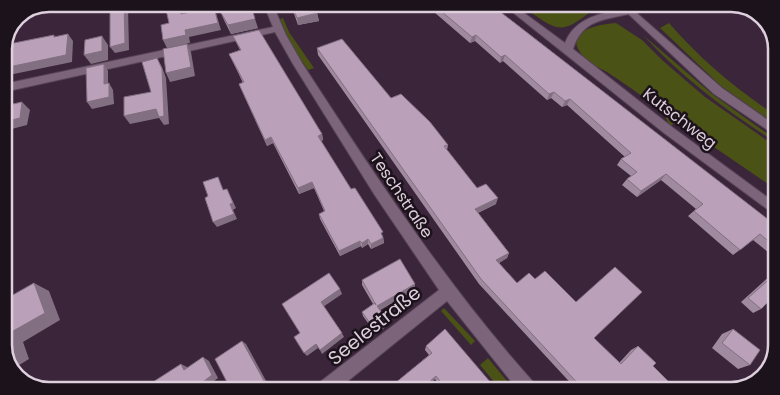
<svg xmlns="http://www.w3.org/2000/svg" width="780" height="395" font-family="Poppins,sans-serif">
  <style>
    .green { fill: #4a5216 }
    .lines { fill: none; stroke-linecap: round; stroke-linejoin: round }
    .street-casing { stroke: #564355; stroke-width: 2 }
    .secondary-casing { stroke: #564355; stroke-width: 2 }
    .street { fill: #7c647b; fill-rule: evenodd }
    .secondary { fill: #7c647b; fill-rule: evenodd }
    .wall { fill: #a08a9f }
    .shaded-wall { fill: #827082 }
    .building { fill: #baa0b9; stroke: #827082 }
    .labels { text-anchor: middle; stroke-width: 5; stroke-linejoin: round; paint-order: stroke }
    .street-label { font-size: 16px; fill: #ddcfdc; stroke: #1c121b }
    .near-street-label { font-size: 19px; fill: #ddcfdc; stroke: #1c121b }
    .rim { fill: none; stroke: #ddcfdc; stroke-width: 2.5 }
  </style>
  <rect width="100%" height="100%" fill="#3a253a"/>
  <!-- green -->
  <g class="green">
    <path d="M523,7L595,8C560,37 558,31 523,7Z"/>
    <path d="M283,18L289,32L314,68L308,70C297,54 287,38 280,19Z"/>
    <path d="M616,23L642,40L662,60L705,97L775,146L774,188L676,121L670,127C668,123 666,117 663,113C652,102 622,82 607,72C598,67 588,64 582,55C562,31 599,24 616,23Z"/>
    <path d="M669,23C701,60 735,88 775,115V124L721,86L660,28Z"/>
    <path d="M643,35L712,94L775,139V142C727,111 681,77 643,35Z"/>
    <path d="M444,308L475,341L471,345L441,311Z"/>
    <path d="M488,358L507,381L500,389L480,365Z"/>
  </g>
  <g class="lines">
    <defs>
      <g id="street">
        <path d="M264,5H273L286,35L302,63C374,174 446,285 535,384L537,390H518L447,301L338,389L318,388L320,382L439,290L374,194L293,64L275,32L4,92V84L273,27Z"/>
        <path d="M506,7H516L565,43C573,22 593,15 613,11C620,10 627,8 633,9V13C606,20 583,18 573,49L672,127L774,202V214L664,133Z"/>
      </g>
      <path id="secondary" d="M622,8H631L722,88L775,125V135L714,94Z"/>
    </defs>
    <!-- street casing -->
    <use href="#street" class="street-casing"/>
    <!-- secondary casing -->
    <use href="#secondary" class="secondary-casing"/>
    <!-- street -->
    <use href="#street" class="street"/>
    <!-- secondary -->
    <use href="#secondary" class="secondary"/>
  </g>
  <!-- wall -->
  <g class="wall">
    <path d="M291,5L336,6L316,10L317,13L319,21L298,25Z"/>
    <path d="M434,6L494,7L774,224L773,256L753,240L733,255L688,216L696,209L661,180L637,197L622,185L627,179L631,176L617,165L621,159L625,157L567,105L562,107L551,98L547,100L503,61L500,63L475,41L470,43L434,12Z"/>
    <path d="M220,11L258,28L231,34L224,20Z"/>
    <path d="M233,36L322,134L323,140L321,141L351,189L383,236L384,243L371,249L368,244L362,248L361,246L340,256L320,219L319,214L324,211L314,188L299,194L273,143L267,146L242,91L239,84L243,83L232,60L229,54L240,50Z"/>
    <path d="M317,48L448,145L447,150L477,188L496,204L478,213L509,253L507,258L499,263L517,283L594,338L619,363L631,350L638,346L653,366L666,391L577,390L479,284L318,55Z"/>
    <path d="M773,273L772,298L761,309L753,313L741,302Z"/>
    <path d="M362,280L415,290L380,310L388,325L376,334L363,316L362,312L373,304L362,285Z"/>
    <path d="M733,329L750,365L738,369L712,348L722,334Z"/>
    <path d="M426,346L497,390L442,389L435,379L423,389H395L394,384L429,355L425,350Z"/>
  </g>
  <!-- shaded-wall -->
  <g class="shaded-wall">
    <path d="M124,4H135V6L128,7L129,50L115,53L110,47Z"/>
    <path d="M180,5H182L185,21L181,14Z"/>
    <path d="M313,6H336L314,10Z"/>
    <path d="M214,7L221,30L189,37L190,43L167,48L163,40Z"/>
    <path d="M317,13L319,21L298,25L297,18Z"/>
    <path d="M255,19L258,28L231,34L228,25Z"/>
    <path d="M68,34L73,41L72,62L4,76V68Z"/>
    <path d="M476,35L475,41L470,43L472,37Z"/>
    <path d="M102,36L108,45V60L91,64L84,55Z"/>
    <path d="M187,44L191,52L195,76L170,82L166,73Z"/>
    <path d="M505,55L503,61L500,63L501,57Z"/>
    <path d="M157,58L162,67L166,78L169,124L164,125L159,118L130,124L124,116L156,109Z"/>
    <path d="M104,64L108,71V91L104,84Z"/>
    <path d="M109,83L113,90L114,104L92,109L87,102Z"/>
    <path d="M554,92L551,98L547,100L549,94Z"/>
    <path d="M570,99L567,105L562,107L565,101Z"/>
    <path d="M22,102L30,110L27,125L4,131V122Z"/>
    <path d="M322,134L323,140L319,142L318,136Z"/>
    <path d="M271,137L273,143L267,146L265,140Z"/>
    <path d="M666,174L661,180L637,197L641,191Z"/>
    <path d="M312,182L314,188L299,194L298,188Z"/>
    <path d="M227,189L236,208L233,210L237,219L217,227L213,222L230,204Z"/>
    <path d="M498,198L496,204L473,215L475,209Z"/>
    <path d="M383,238L384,243L371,249V244Z"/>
    <path d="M368,239V244L362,248V243Z"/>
    <path d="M360,241L361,246L340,256L339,251Z"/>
    <path d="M509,253L507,258L494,266L496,260Z"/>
    <path d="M34,283L49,291L60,320L23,342L29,359L16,367L8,355L6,335Z"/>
    <path d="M415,284V290L377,311V306Z"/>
    <path d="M340,289L342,294L323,307L321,302Z"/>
    <path d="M388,321V325L376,334L375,330Z"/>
    <path d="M342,333L344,337L322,354L320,350Z"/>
    <path d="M242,341L246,344L270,388H268Z"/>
    <path d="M316,344L318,348L307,356L304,353Z"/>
    <path d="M203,357L209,361L218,378L205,388H195Z"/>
    <path d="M181,364L187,367L190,373L184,370Z"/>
    <path d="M436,376L435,379L423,389H421Z"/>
  </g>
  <!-- building -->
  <g class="building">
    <path d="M110,4H124L125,43L110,47Z"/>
    <path d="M165,5H180L181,14L214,7L218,23L185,30L186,35L163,40L161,25L169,23Z"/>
    <path d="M251,5L255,19L228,25L220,11Z"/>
    <path d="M292,5L314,6L317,13L297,18Z"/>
    <path d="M435,6L494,7L774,224L773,245L760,234L740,250L694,211L703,204L666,174L641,191L627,179L637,172L621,159L631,153L570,99L565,101L554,92L549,94L505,55L501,57L476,35L472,37Z"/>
    <path d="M259,30L322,134L318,136L351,189L355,188L383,232L381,233L383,238L371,244L368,239L362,243L360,241L339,251L319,214L325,211L312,182L298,188L271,137L265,140L239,84L244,82L229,54L241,50L233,36Z"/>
    <path d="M68,34L66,55L4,68V45L54,35V37Z"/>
    <path d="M102,36V51L84,55L85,40Z"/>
    <path d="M342,39L391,98L401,94L430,122L448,145L444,146L477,188L486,184L498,198L475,209L509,253L496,260L517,283L529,273L535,279L545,271L576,302L615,267L642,292L594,338L621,364L638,346L656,363L653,366L671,384L666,391L584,390L481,279L317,48Z"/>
    <path d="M187,44L191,67L166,73L163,49Z"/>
    <path d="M157,58L162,69L164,116L159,117L156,109L124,116V97L151,92L142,62Z"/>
    <path d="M104,64V84L109,83V97L87,102L86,68Z"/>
    <path d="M22,102L20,118L4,122V106Z"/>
    <path d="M218,177L223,190L227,189L233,203L230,204L234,214L213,222L205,198L208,196L203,182Z"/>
    <path d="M400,259L415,284L377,306L388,321L375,330L362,312L375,303L376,305L362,280Z"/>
    <path d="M329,273L340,289L321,302L342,333L320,350L316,344L304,353L294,337L300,333L282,304Z"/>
    <path d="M773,276L772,298L761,309L748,298Z"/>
    <path d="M34,283L45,313L6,335L11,353L8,355L4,349V300Z"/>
    <path d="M445,329L497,390L446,389L436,376L421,389H395L397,387L394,384L432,353L426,346Z"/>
    <path d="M733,329L760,350L750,365L722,343Z"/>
    <path d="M242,341L268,388H230L215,359Z"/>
    <path d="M203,357L212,375L195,388L155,387L153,382L181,364L184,370Z"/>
  </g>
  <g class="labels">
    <!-- street labels -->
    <g class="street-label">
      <text transform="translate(680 118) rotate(38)" y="6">Kutschweg</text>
      <text transform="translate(402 195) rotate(56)" y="6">Teschstraße</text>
    </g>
    <!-- near-street labels -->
    <g class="near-street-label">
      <text transform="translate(374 325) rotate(-39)" y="7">Seelestraße</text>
    </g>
  </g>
  <!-- crop -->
  <path d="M0 0H780V395H0ZM49 12H731A37 37 0 0 1 768 49V345A37 37 0 0 1 731 382H49A37 37 0 0 1 12 345V49A37 37 0 0 1 49 12Z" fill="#1c121b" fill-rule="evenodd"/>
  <path class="rim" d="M49 12H731A37 37 0 0 1 768 49V345A37 37 0 0 1 731 382H49A37 37 0 0 1 12 345V49A37 37 0 0 1 49 12Z"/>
</svg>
